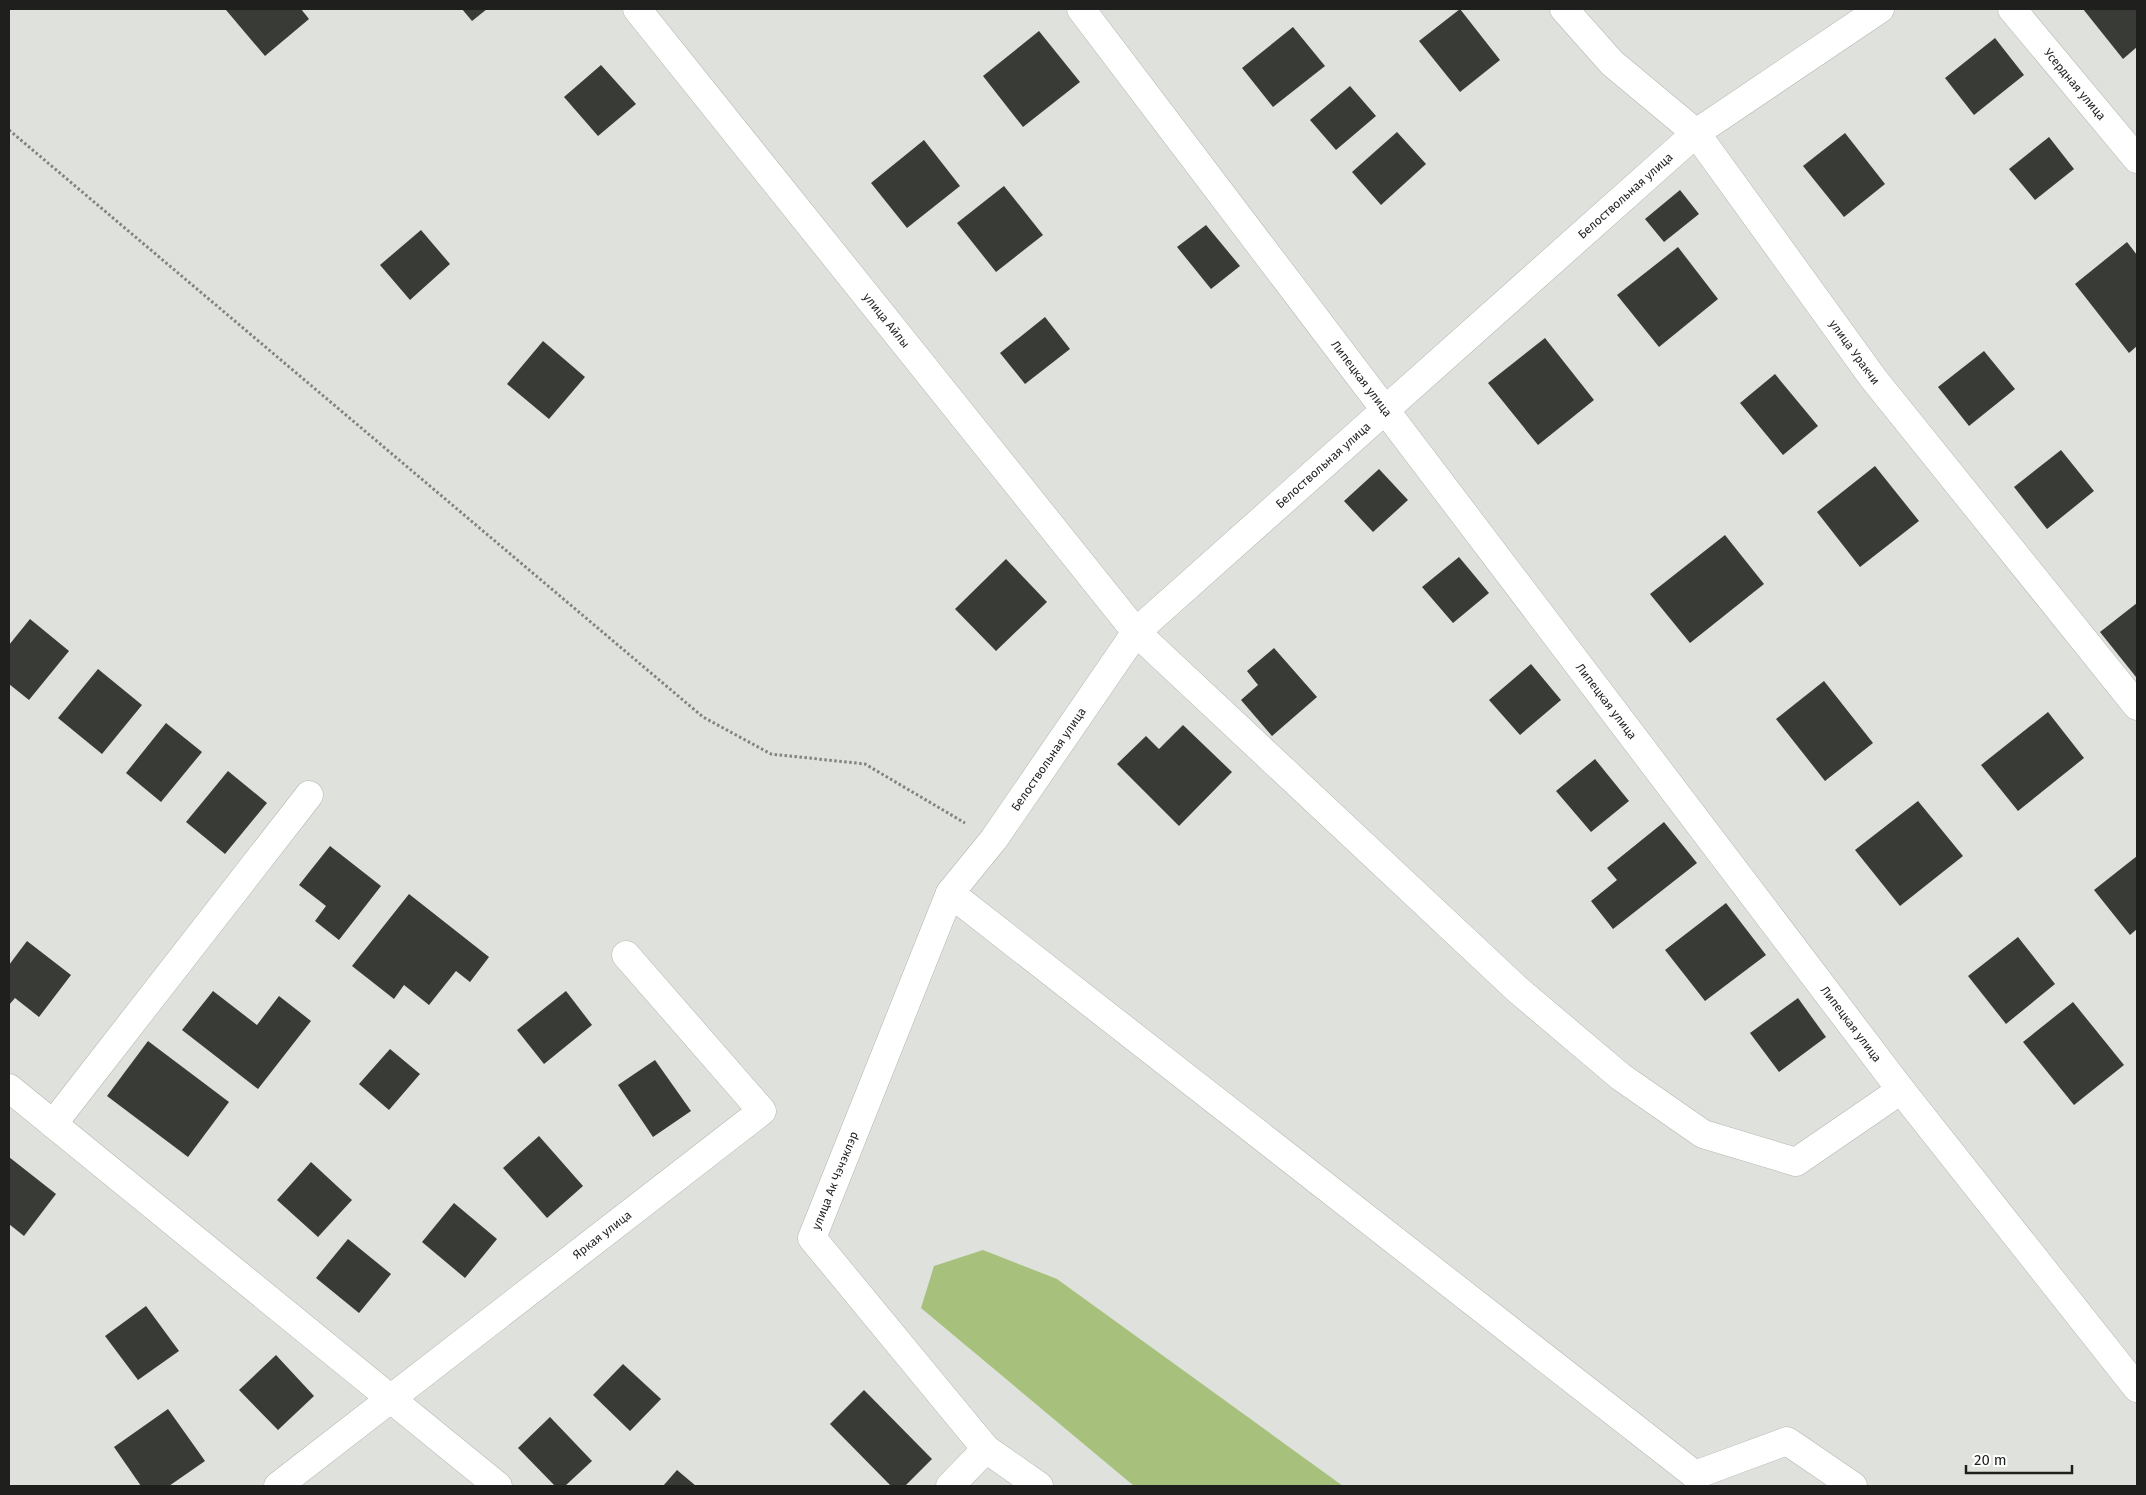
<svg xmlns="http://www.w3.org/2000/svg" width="2146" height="1495" font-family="'Fira Sans',sans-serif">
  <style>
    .green { fill: #a7c17d }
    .building { fill: #393b36 }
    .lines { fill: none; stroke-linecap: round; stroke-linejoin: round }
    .minor-casing { stroke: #b4b6b0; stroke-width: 29 }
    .path { stroke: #81837e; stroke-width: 3; stroke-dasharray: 2.5 2.5; stroke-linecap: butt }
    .minor { stroke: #fff; stroke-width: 28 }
    .labels { text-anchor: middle; stroke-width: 5; stroke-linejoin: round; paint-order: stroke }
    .street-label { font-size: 12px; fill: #1f201e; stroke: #fff }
  </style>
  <rect width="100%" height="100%" fill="#dfe2dc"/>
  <!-- green -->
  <path class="green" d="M983,1250L1057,1279L1343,1486H1134L921,1308L934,1266Z"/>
  <!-- building -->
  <g class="building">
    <path d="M228,9H301L309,19L265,56L226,10Z"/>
    <path d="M462,9H487L472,21Z"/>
    <path d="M1460,9L1500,60L1460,92L1419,41Z"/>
    <path d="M2083,9H2137V47L2123,59Z"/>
    <path d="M1293,27L1325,66L1273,107L1242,68Z"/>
    <path d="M1039,31L1080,82L1023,127L983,76Z"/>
    <path d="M1995,38L2024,75L1974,115L1945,78Z"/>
    <path d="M601,65L636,104L598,136L564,97Z"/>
    <path d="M1350,86L1376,116L1336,150L1310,120Z"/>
    <path d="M1397,132L1426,164L1381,205L1352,172Z"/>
    <path d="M1845,133L1885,184L1844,217L1803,166Z"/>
    <path d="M2049,137L2074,169L2035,200L2009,169Z"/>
    <path d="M924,140L960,186L907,228L871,183Z"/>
    <path d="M1004,186L1043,235L996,272L957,223Z"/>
    <path d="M1680,190L1699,214L1664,242L1645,219Z"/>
    <path d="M1206,225L1240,266L1211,289L1177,247Z"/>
    <path d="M421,230L450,264L410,300L380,265Z"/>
    <path d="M2127,242L2137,255V346L2129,353L2075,284Z"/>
    <path d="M1678,247L1718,299L1659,347L1617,295Z"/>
    <path d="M1045,317L1070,349L1025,384L1000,353Z"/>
    <path d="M1545,338L1594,400L1538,445L1488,383Z"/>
    <path d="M543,341L585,377L549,419L507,384Z"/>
    <path d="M1984,351L2015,389L1969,426L1938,387Z"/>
    <path d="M1775,374L1818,426L1783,455L1740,403Z"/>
    <path d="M2061,450L2094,491L2047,529L2014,487Z"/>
    <path d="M1875,466L1919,521L1860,567L1817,512Z"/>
    <path d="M1379,469L1408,500L1373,532L1344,501Z"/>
    <path d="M1725,535L1764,584L1690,643L1650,594Z"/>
    <path d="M1459,557L1489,593L1453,623L1422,587Z"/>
    <path d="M1006,559L1047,602L996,651L955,609Z"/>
    <path d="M2137,603V676L2136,677L2100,632Z"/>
    <path d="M30,619L69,651L29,700L9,684V645Z"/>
    <path d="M1274,648L1317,697L1272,736L1241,700L1258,685L1247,671Z"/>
    <path d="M1531,664L1561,700L1520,735L1489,700Z"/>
    <path d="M98,669L142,705L102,754L58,718Z"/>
    <path d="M1824,681L1873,743L1825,781L1776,719Z"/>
    <path d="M2048,712L2084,758L2018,811L1981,765Z"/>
    <path d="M166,723L202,752L161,802L126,773Z"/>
    <path d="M1183,725L1232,772L1179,826L1117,764L1146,736L1159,749Z"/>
    <path d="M1595,759L1629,801L1591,832L1556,791Z"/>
    <path d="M228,771L267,803L225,854L186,822Z"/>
    <path d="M1918,801L1963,856L1900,906L1855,850Z"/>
    <path d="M1664,822L1697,863L1613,929L1591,901L1617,880L1607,868Z"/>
    <path d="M330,846L381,886L339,940L315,921L326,906L299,885Z"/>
    <path d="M2137,856V929L2130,935L2094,890Z"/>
    <path d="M409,894L489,957L470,982L456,971L429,1005L404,985L394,999L352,966Z"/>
    <path d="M1726,903L1766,955L1705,1001L1665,950Z"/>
    <path d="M2018,937L2055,984L2006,1024L1968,976Z"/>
    <path d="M27,941L71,975L39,1017L15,998L9,1005V965Z"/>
    <path d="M213,991L257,1025L279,996L311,1021L258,1089L182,1030Z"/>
    <path d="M566,991L592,1025L544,1064L517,1030Z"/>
    <path d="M1798,998L1826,1037L1779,1072L1750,1033Z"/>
    <path d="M2073,1002L2124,1065L2074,1105L2023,1042Z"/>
    <path d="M148,1041L229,1102L188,1157L107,1096Z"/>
    <path d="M390,1049L420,1074L389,1110L359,1084Z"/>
    <path d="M655,1060L691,1111L653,1137L618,1085Z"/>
    <path d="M539,1136L583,1186L547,1218L503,1168Z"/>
    <path d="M9,1157L56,1194L24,1236L9,1224Z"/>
    <path d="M311,1162L352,1200L318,1237L277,1200Z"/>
    <path d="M454,1203L497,1239L465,1278L422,1242Z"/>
    <path d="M348,1239L391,1274L359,1313L316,1278Z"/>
    <path d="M146,1306L179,1351L138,1380L105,1336Z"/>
    <path d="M276,1355L314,1396L278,1430L239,1390Z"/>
    <path d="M623,1364L661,1399L630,1431L593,1395Z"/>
    <path d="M864,1390L932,1459L905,1486H891L830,1424Z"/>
    <path d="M168,1409L205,1461L169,1486H141L114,1447Z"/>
    <path d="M550,1417L592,1461L565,1486H555L518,1448Z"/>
    <path d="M677,1470L696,1486H663Z"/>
  </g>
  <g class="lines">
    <defs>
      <g id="minor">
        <path id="s1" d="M637,9L1136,632L1518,990L1621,1077L1703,1134L1796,1162L1901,1090"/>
        <path id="s2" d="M1081,9L1901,1090L2137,1388"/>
        <path id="s3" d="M1564,9L1612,63L1696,133L1873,378L2137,706"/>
        <path id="s4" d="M2012,9L2137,159"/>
        <path d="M950,893L1695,1475L1787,1441L1853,1486"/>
        <path d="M9,1088L498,1486"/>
        <path d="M53,1124L309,795"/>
        <path id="s5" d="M278,1486L762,1111L626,955"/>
        <path d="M950,1486L986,1449"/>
        <path id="s6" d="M1039,1486L986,1449L812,1238L950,893L994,839L1136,632L1696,133L1880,9"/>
      </g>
    </defs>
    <!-- minor casing -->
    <use href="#minor" class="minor-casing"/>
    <!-- path -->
    <path class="path" d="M9,130L703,717L771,754L865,764L965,823"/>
    <!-- minor -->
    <use href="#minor" class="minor"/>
  </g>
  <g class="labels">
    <!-- street labels -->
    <g class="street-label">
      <text dy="4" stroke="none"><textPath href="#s4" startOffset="98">Усердная улица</textPath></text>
      <text dy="4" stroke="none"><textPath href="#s6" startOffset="1686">Белоствольная улица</textPath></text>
      <text dy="4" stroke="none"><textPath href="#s1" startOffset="399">улица Айлы</textPath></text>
      <text dy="4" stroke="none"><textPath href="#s3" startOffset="452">улица Уракчи</textPath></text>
      <text dy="4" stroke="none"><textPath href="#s2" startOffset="464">Липецкая улица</textPath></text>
      <text dy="4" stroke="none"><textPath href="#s6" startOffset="1281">Белоствольная улица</textPath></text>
      <text dy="4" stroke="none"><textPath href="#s2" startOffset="869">Липецкая улица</textPath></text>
      <text dy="4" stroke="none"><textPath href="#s6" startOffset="876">Белоствольная улица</textPath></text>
      <text dy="4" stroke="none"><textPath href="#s2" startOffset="1274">Липецкая улица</textPath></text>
      <text dy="4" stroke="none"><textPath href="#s6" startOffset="400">улица Ак Чэчэклэр</textPath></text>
      <text dy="4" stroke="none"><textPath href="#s5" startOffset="410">Яркая улица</textPath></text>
    </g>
  </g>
  <!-- border -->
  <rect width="2146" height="1495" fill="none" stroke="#1f201e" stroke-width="20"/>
  <!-- scale -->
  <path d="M1966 1465v8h106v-8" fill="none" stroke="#1f201e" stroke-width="2.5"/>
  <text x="1974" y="1465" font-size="15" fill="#1f201e" stroke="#ffffff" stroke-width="4" paint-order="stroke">20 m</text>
</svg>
